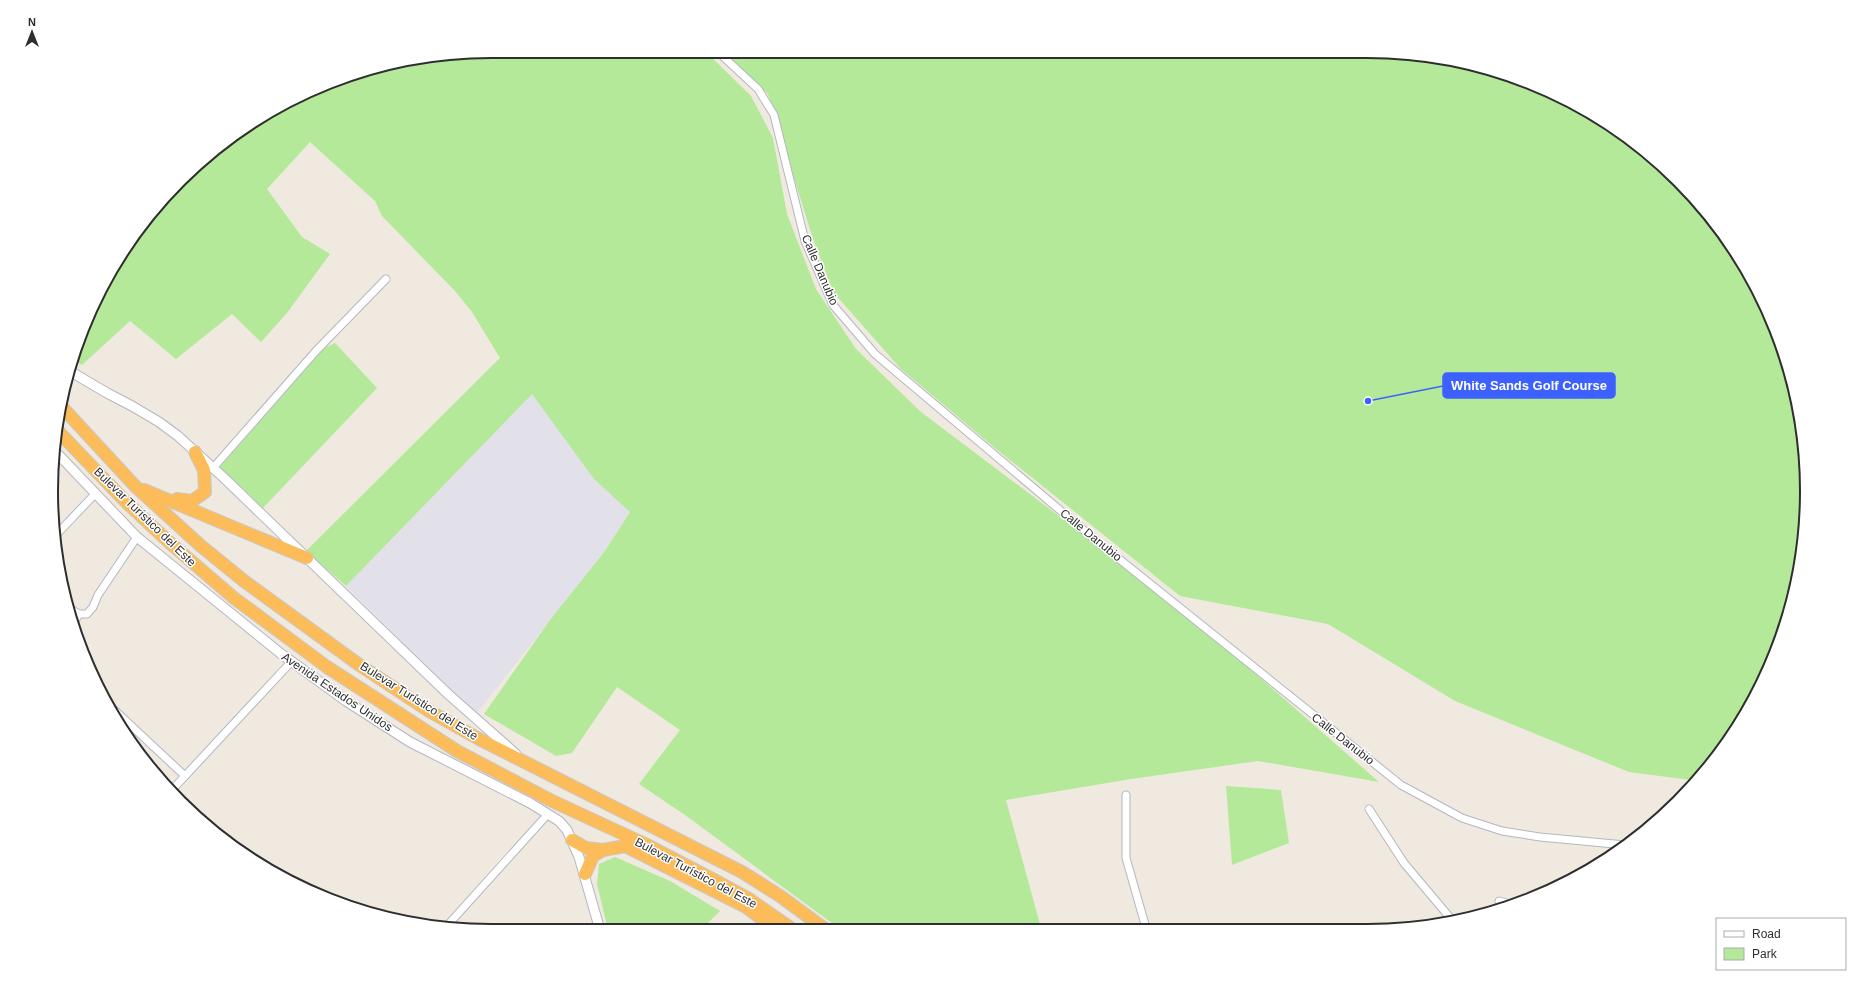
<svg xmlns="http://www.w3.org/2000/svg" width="1858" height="982" font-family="Arial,sans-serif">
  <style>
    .industrial { fill: #e2e0e8 }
    .green { fill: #b4e999 }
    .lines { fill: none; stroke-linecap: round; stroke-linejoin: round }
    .minor-casing { stroke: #b4b6c2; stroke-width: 9 }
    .tertiary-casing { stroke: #b4b6c2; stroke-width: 11 }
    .trunk-casing { stroke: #c9c9c9; stroke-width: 14 }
    .minor { stroke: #fff; stroke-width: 7 }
    .tertiary { stroke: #fff; stroke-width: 9 }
    .trunk { stroke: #fcbc5a; stroke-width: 12 }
    .labels { text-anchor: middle; stroke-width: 3; stroke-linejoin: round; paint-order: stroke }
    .street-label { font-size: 12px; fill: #2e2e2e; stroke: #fff }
    .rim { fill: none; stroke: #2e2e2e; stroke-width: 2 }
    .leader { fill: none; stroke: #3d61ff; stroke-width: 1.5 }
    .callout-dot { fill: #3d61ff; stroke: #fff; stroke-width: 1.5 }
    .callout { fill: #3d61ff; stroke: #3d61ff; stroke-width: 1.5 }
    .callout-label { font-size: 13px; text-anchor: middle; font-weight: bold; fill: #fff }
  </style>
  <rect width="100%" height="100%" fill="#f0e9e0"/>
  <!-- industrial -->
  <path class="industrial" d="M532,393L594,479L630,511L605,551L476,714L346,586Z"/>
  <!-- green -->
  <g class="green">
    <path d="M491,51H705L751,96L773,138L787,214L816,289L856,349L921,412L1177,605L1379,782L1258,761L1131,779L1006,800L1041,928L840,929L685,815L639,784L680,730L617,687L572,753L556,756L484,714L550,620L605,551L630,512L594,479L532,394L346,586L306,551L500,358L472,312L455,291L382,216L375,201L310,142L267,189L302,237L330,254L287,313L261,342L232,314L176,359L130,321L82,365L72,359L85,322L125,247L160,201L223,142L271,110L349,74L405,59Z"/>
    <path d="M722,51L1396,52L1481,66L1562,96L1635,142L1698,201L1748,271L1784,350L1803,434L1806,520L1792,605L1762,686L1698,781L1629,772L1455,701L1328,624L1180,596L995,448L901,369L833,292L812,236L768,94Z"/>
    <path d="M335,343L377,388L263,508L220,467L324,348Z"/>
    <path d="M1226,786L1281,790L1289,843L1232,865Z"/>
    <path d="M615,857L670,881L720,911L702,929L608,930L597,884L599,864Z"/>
  </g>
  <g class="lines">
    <defs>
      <g id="minor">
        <path d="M717,51L758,89L774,115L805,241L833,305L875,354L1093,538L1401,785L1462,818L1502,831L1540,837L1625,845"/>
        <path d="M213,468L316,351L386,279"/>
        <path d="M55,536L95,494"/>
        <path d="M66,606L79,614H87L93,607L98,595L137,537"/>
        <path d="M73,624L79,614"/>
        <path d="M108,704L185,776"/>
        <path d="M171,791L292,661"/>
        <path d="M1126,795V858L1146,928"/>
        <path d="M1369,809L1404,863L1452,920"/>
        <path d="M1499,901L1511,904"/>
        <path d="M446,927L548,814"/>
      </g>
      <g id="tertiary">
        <path d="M68,370L107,393L132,406L159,422L178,436L223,477L448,694L516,754"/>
        <path d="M54,450L137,537L280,653L346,701L410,742L530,803L559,821L567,830L579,857L600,930"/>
      </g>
      <g id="trunk">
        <path d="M61,406L135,486L201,546L244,581L358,664L429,711L479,739L742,872L780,896L825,929"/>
        <path d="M57,430L125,501L170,543L234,598L327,667L457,751L550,800L647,845L716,881L749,899L792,929"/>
        <path d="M144,490L307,558"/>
        <path d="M177,499L192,501L205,492L204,470L195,452"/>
        <path d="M572,840L586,848L603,850"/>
        <path d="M585,874L593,856L603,850L625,846L746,907L776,929"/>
      </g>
    </defs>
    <!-- minor casing -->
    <use href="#minor" class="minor-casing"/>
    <!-- tertiary casing -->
    <use href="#tertiary" class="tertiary-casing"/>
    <!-- trunk casing -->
    <use href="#trunk" class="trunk-casing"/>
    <!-- minor -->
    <use href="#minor" class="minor"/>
    <!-- tertiary -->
    <use href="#tertiary" class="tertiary"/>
    <!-- trunk -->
    <use href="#trunk" class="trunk"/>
  </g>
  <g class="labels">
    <!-- street labels -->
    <g class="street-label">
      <text transform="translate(820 270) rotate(67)" y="4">Calle Danubio</text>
      <text transform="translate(145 517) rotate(44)" y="4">Bulevar Turístico del Este</text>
      <text transform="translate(1091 535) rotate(39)" y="4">Calle Danubio</text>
      <text transform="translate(337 692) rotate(34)" y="4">Avenida Estados Unidos</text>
      <text transform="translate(419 701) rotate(32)" y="4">Bulevar Turístico del Este</text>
      <text transform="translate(1343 739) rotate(38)" y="4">Calle Danubio</text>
      <text transform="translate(696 873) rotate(28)" y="4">Bulevar Turístico del Este</text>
    </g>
  </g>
  <!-- crop -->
  <path d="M0 0H1858V982H0ZM491 58H1367A433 433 0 0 1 1800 491V491A433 433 0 0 1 1367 924H491A433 433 0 0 1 58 491V491A433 433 0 0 1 491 58Z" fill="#fff" fill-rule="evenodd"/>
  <path class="rim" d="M491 58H1367A433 433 0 0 1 1800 491V491A433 433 0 0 1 1367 924H491A433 433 0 0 1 58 491V491A433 433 0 0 1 491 58Z"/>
  <!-- callouts -->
  <path class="leader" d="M1368 401L1443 386"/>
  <circle class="callout-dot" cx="1368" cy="401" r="4"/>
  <rect class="callout" x="1443" y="373" width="172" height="25" rx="4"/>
  <g class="callout-label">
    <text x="1529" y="390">White Sands Golf Course</text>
  </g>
  <!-- legend -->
  <rect x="1716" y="918" width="130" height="52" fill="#ffffff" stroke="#ababab"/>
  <rect x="1724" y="931" width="20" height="6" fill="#ffffff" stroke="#ababab"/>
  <text x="1752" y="938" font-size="12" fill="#2e2e2e">Road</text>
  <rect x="1724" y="948" width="20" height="12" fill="#b4e999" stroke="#ababab"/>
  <text x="1752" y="958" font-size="12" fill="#2e2e2e">Park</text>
  <!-- north arrow -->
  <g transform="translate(32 32)" stroke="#ffffff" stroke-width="3" paint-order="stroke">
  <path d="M0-3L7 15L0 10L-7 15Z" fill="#2e2e2e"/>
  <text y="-6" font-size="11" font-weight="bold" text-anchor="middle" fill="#2e2e2e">N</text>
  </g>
</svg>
